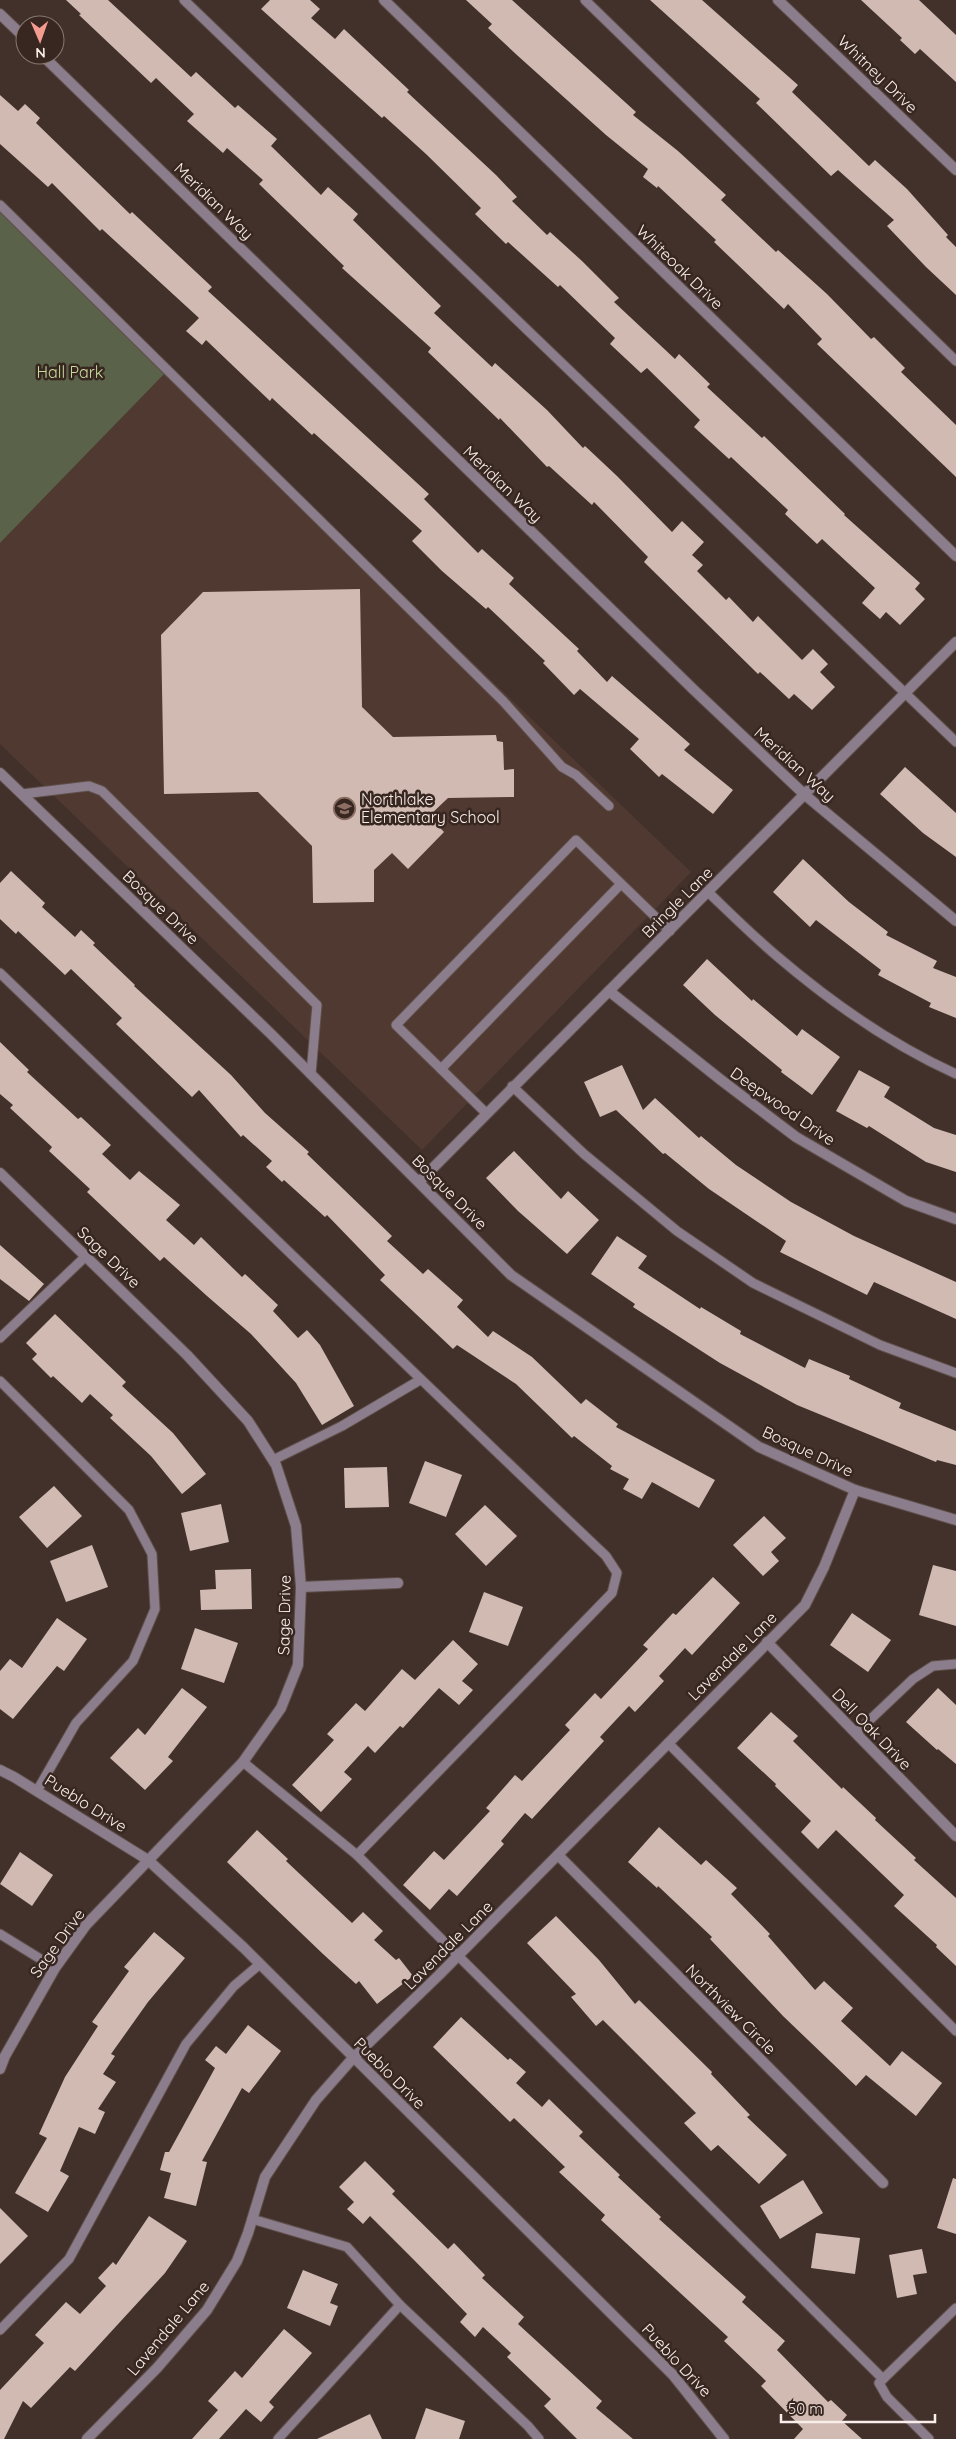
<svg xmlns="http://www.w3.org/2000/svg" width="956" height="2439" font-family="Quicksand,sans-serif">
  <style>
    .built { fill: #503930 }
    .green { fill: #5a624a }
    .building { fill: #d0bab2 }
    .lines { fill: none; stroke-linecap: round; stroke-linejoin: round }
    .lane-casing { stroke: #5f4f4a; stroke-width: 11 }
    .street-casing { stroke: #5f4f4a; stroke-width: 12 }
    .lane { stroke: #8b7d8c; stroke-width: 9 }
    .street { stroke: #8b7d8c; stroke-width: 10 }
    .labels { text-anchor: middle; stroke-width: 5; stroke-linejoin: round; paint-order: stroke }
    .street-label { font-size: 16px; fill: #f9eeea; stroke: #382721 }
    .park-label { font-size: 16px; fill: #c7dd9b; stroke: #382721 }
    .poi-label { font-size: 16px; fill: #f9eeea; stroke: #382721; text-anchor: start }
  </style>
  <rect width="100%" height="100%" fill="#42312b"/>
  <!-- built -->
  <path class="built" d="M168,370L691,872L422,1150L0,744V543Z"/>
  <!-- green -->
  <path class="green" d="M0,209L168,370L0,543Z"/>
  <!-- building -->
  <g class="building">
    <path d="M66,0H108L191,77L196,72L235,108L238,105L277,139L271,146L321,195L328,187L358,214L353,220L441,306L434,313L492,367L495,363L547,410L583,448L585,446L617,476L672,532L682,521L704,542L692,555L703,565L697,571L726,600L729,597L753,622L758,616L802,660L813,649L828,664L820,672L835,687L812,710L794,694L789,699L760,672L758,674L644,562L648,557L594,502L592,505L549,466L547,467L500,418L499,420L428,352L431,348L342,268L344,266L259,184L263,180L227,148L223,153L187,121L194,114L156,78L151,83L79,15L81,14Z"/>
    <path d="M270,0H310L320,9L311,18L335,39L344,29L409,90L407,92L496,175L517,197L512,201L547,235L550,232L582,261L619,298L614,302L675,359L679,354L710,384L707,387L762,438L764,436L845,514L844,515L920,583L915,589L925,599L900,625L886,612L880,619L862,603L875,588L822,539L817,544L785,514L788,510L731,457L729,459L694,427L700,420L647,368L641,373L610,344L615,338L560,285L558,287L508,242L506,244L475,214L481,208L426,154L384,116L382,118L261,9Z"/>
    <path d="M466,0H512L636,112L633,115L678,151L726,195L721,200L776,252L778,250L827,294L871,339L874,337L905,368L901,372L956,425V477L817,344L822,339L788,304L784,309L714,242L716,240L658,186L657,188L643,177L648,169L606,135L518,56L488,28L492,24Z"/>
    <path d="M650,0H702L798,85L792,92L869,166L875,160L907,189L948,235L946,237L956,247V295L926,267L887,226L894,220L838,170L831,176L756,103L760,99Z"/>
    <path d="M861,0H919L956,35V82L920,49L915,54L900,40L902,38Z"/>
    <path d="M0,95L18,111L25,104L40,118L36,123L130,214L132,212L212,287L208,291L429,494L424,499L478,553L482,549L514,578L509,584L579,649L577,651L607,682L612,676L690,744L684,750L733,790L713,814L662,774L659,777L630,749L639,739L580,689L574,695L543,663L545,661L488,607L486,609L442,571L412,541L422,531L314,433L312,435L272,398L270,401L206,340L202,345L186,331L199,318L102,229L100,231L52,183L48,187L0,144Z"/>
    <path d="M360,589L362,707L393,737L496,735L497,741L503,742L504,770L514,769V797L448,798L429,816L444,832L408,869L392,853L374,870V902L313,903L312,846L258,792L164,794L161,635L203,592Z"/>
    <path d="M905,767L956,813V857L923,833L880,794Z"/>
    <path d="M803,859L849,902L888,932L886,935L937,961L933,968L956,977V1018L929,1007L931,1003L878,975L881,970L816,920L810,927L773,892Z"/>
    <path d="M11,871L45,903L42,907L75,937L81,930L95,943L93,945L135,985L134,986L231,1075L265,1113L309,1152L307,1154L392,1236L387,1241L423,1274L428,1269L455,1293L463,1300L457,1307L488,1337L493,1331L532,1357L581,1404L586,1399L618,1424L616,1427L715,1480L699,1508L652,1482L642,1499L623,1489L629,1479L610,1469L612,1466L574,1436L572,1438L516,1384L457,1345L453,1349L380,1280L385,1275L327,1215L325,1217L284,1180L282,1182L266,1167L272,1161L243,1135L241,1137L199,1090L192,1097L116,1024L122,1018L71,969L65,975L18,931L16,934L0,919V883Z"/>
    <path d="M707,959L752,1001L753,999L797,1036L802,1029L840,1057L812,1095L781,1072L782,1070L715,1015L683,985Z"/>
    <path d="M0,1042L29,1070L27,1072L78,1119L81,1117L111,1145L102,1154L130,1180L139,1171L180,1205L166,1220L194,1245L201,1237L242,1277L245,1274L278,1305L273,1311L298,1338L307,1330L320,1345L354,1406L322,1425L296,1383L251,1334L207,1296L164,1257L160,1261L87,1192L90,1189L49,1151L52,1147L10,1108L13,1105L0,1094Z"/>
    <path d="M622,1065L643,1110L655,1098L699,1138L701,1136L736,1165L791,1202L854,1236L956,1282V1319L874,1282L867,1295L780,1252L786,1241L709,1189L665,1153L663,1154L616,1110L600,1117L584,1082Z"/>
    <path d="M859,1070L890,1087L884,1097L934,1128L956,1135V1172L926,1162L869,1126L867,1128L836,1111Z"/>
    <path d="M514,1151L561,1199L568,1191L599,1220L567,1254L518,1211L486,1178Z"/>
    <path d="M617,1236L647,1256L638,1268L700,1309L701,1307L741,1331L740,1334L805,1368L809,1359L850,1376L849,1379L901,1403L899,1408L956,1431V1465L937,1460L936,1462L797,1405L720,1363L633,1307L635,1304L591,1274Z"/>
    <path d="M0,1245L44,1284L29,1301L0,1279Z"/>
    <path d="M55,1314L126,1382L122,1386L173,1433L206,1474L182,1494L151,1456L110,1418L113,1415L90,1394L82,1403L53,1376L51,1378L32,1359L37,1354L26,1343Z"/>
    <path d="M425,1461L462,1475L446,1517L409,1503Z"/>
    <path d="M387,1467L389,1507L345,1508L344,1468Z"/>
    <path d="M54,1486L82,1516L47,1548L19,1517Z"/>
    <path d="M221,1504L229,1542L190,1551L181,1513Z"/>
    <path d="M485,1505L517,1536L486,1566L455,1534Z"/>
    <path d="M764,1516L786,1538L771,1552L779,1561L763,1576L733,1545Z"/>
    <path d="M92,1545L108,1587L66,1602L50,1561Z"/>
    <path d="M933,1565L956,1571V1626L919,1615Z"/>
    <path d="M251,1569L252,1609L201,1610L200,1590L216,1589L215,1570Z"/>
    <path d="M713,1577L740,1603L692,1655L685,1648L659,1676L664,1681L635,1712L629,1706L600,1737L604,1741L532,1819L525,1813L501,1841L504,1844L457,1896L449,1889L430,1910L403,1885L434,1851L444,1860L490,1811L486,1808L515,1775L522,1781L570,1730L565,1725L595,1693L601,1699L648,1649L643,1645L673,1613L676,1615Z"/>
    <path d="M484,1592L523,1607L508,1646L469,1632Z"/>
    <path d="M852,1613L891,1640L868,1672L830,1645Z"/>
    <path d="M57,1618L87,1639L64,1671L57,1666L13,1719L0,1709V1671L10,1659L22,1668Z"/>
    <path d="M195,1628L238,1643L224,1683L181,1669Z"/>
    <path d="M453,1640L478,1664L462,1681L473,1690L459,1705L439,1688L403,1728L400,1726L375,1753L368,1746L344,1772L352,1779L321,1812L292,1785L334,1740L327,1734L356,1703L365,1711L402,1669L415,1680Z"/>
    <path d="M182,1688L207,1707L168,1757L173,1761L145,1790L110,1758L138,1728L145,1735Z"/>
    <path d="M938,1688L956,1705V1764L938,1749L937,1750L906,1722Z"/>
    <path d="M771,1712L798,1736L793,1741L842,1789L843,1787L876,1818L875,1820L916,1858L914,1860L956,1898V1966L936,1947L937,1945L894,1906L904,1895L836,1830L818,1849L801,1832L811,1821L775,1786L776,1784L737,1748Z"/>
    <path d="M659,1827L701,1865L706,1860L737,1888L731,1894L770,1934L768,1936L815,1990L824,1981L853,2008L841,2021L890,2066L902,2051L942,2083L916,2116L866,2075L856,2086L783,2016L710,1939L712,1937L658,1886L657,1888L628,1862Z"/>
    <path d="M257,1830L288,1859L286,1861L352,1923L363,1912L383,1931L374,1940L396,1960L399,1958L413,1976L377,2004L359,1981L356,1984L323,1954L227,1862Z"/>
    <path d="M20,1852L53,1875L32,1906L0,1884Z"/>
    <path d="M556,1916L599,1960L635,2004L639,2000L712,2072L711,2074L750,2115L747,2117L787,2155L759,2184L718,2145L711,2151L684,2123L696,2113L603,2020L596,2026L571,1997L576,1994L527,1943Z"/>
    <path d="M154,1932L185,1958L148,2002L111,2054L115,2056L103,2074L116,2082L98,2109L105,2112L95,2134L79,2127L60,2171L69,2176L48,2212L15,2193L47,2138L39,2134L65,2077L98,2026L92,2022L129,1971L124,1967Z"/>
    <path d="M461,2017L508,2060L510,2058L526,2072L516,2083L542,2107L549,2099L583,2132L579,2136L620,2175L618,2177L661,2217L659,2219L746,2297L742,2302L785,2341L777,2350L828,2402L831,2400L847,2415L842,2421L862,2439H794L803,2429L761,2386L766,2381L724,2341L728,2337L601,2220L605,2215L559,2172L565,2167L514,2118L510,2122L433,2047Z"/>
    <path d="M248,2025L281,2051L249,2093L242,2088L202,2161L207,2162L196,2206L164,2198L171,2173L160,2170L165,2152H169L215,2068L205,2060L216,2046L226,2054Z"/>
    <path d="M365,2161L395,2191L392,2194L448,2249L454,2243L485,2275L482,2278L524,2317L518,2324L602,2401L596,2408L633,2439H577L544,2406L551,2399L507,2357L511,2353L483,2327L475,2337L460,2322L467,2314L415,2261L370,2216L363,2224L347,2209L354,2202L339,2187Z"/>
    <path d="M953,2178L956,2179V2234L937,2228Z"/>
    <path d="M803,2180L823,2213L780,2239L760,2206Z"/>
    <path d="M0,2208L28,2236L0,2264Z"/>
    <path d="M149,2216L187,2241L165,2273L75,2371L70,2367L31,2408L23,2401L4,2439H0V2390L44,2343L35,2335L66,2302L80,2314L106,2286L98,2278L113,2262L116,2265Z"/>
    <path d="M816,2233L860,2238L855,2274L811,2268Z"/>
    <path d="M922,2249L927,2273L913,2275L917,2294L897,2298L889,2255Z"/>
    <path d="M303,2270L338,2284L330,2303L338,2306L330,2326L287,2308Z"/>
    <path d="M284,2329L312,2353L269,2402L274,2407L261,2422L246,2409L219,2439H192L218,2410L208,2401L235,2371L242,2378Z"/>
    <path d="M426,2408L465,2421L459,2439H415Z"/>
    <path d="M370,2414L382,2439H317Z"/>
  </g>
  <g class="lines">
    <defs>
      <g id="lane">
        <path d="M184,0L956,742"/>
        <path d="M585,0L956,361"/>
        <path d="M0,205L503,701L562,767L576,775L609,806"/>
        <path d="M22,794L89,786L102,791L317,1005L311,1074"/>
        <path d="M708,892C731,914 754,937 778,957C832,1003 892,1045 956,1074"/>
        <path d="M0,973C202,1167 402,1363 606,1556L617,1573L612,1593L357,1855"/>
        <path d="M441,1069L621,884"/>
        <path d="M512,1086L584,1154L677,1231L753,1283L880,1345L956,1373"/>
        <path d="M486,1113L396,1025L576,840L670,931"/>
        <path d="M0,1338L86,1256"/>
        <path d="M0,1381L129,1510L152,1554L155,1609L133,1661L76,1723L37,1791"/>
        <path d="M273,1460L342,1426L420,1380"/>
        <path d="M856,1733L913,1679L933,1666L956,1664"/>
        <path d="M668,1743L956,2031"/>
        <path d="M243,1762L357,1855L883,2379"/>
        <path d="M0,1934L55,1968"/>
        <path d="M252,2219L347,2247L400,2305L528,2426L539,2439"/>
        <path d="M0,2330L69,2259L186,2044L234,1986L260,1964"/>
        <path d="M278,2439L400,2305"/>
        <path d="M929,2439L887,2397L879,2383L956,2308"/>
      </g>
      <g id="street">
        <path d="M384,0L956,556"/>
        <path d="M778,0L956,170"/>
        <path d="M0,14L25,38"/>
        <path d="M42,55L694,690L805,795L956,921"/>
        <path d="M0,773L271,1034L511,1275L759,1447L855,1490L956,1520"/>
        <path d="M609,991L721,1080L796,1137L906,1201L956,1219"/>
        <path d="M0,1173L187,1355L248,1421L276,1465L296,1526L301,1587L298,1665L281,1708L243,1762L86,1925L55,1968L5,2056L0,2069"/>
        <path d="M419,1182L956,642"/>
        <path d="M301,1587L398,1583"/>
        <path d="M767,1642L956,1836"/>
        <path d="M0,1770L14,1777L148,1860L244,1948L673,2375L724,2439"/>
        <path d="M558,1855L883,2183"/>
        <path d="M87,2439L157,2368L207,2310L237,2261L248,2233L265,2177L316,2100L353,2058L439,1975L805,1605L824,1567L855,1490"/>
      </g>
    </defs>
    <!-- lane casing -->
    <use href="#lane" class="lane-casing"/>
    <!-- street casing -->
    <use href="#street" class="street-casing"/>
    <!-- lane -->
    <use href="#lane" class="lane"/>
    <!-- street -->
    <use href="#street" class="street"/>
  </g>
  <!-- icons -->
  <defs>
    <symbol id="school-ring" viewBox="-11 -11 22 22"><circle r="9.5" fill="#382721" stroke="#8d6e63" stroke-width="1.5"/><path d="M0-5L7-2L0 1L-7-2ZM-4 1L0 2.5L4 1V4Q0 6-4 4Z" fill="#8d6e63"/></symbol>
  </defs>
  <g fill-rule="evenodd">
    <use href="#school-ring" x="332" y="796" width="25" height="25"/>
  </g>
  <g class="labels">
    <!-- street labels -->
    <g class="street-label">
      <text transform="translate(878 74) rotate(44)" y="6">Whitney Drive</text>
      <text transform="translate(214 201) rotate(44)" y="6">Meridian Way</text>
      <text transform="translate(680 267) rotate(44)" y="6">Whiteoak Drive</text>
      <text transform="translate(503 484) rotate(44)" y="6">Meridian Way</text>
      <text transform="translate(795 764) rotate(42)" y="6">Meridian Way</text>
      <text transform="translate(677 902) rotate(-45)" y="6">Bringle Lane</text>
      <text transform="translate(161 907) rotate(44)" y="6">Bosque Drive</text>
      <text transform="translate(783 1106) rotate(35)" y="6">Deepwood Drive</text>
      <text transform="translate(450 1192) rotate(45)" y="6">Bosque Drive</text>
      <text transform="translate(109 1257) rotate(44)" y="6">Sage Drive</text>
      <text transform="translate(808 1451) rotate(25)" y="6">Bosque Drive</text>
      <text transform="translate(284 1615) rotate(-89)" y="6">Sage Drive</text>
      <text transform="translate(732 1656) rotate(-45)" y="6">Lavendale Lane</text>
      <text transform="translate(872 1729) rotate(46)" y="6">Dell Oak Drive</text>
      <text transform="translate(86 1803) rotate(32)" y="6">Pueblo Drive</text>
      <text transform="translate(57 1943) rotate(-54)" y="6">Sage Drive</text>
      <text transform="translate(448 1945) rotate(-45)" y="6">Lavendale Lane</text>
      <text transform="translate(731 2009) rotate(45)" y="6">Northview Circle</text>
      <text transform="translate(390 2073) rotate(45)" y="6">Pueblo Drive</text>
      <text transform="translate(168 2328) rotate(-50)" y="6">Lavendale Lane</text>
      <text transform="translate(677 2360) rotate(47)" y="6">Pueblo Drive</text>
    </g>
    <!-- park labels -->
    <g class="park-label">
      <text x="70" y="378">Hall Park</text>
    </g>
    <!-- poi labels -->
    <g class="poi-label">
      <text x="361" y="805">Northlake<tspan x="361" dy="18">Elementary School</tspan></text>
    </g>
  </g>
  <!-- north arrow -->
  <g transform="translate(40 40) rotate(178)"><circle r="24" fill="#382721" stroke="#857771"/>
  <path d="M0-4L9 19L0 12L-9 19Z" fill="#f59c91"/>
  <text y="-8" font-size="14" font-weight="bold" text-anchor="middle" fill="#f9eeea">N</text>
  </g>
  <!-- scale -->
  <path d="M781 2414v8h154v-8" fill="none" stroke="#f9eeea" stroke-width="2.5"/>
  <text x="788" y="2414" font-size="15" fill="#f9eeea" stroke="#382721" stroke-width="4" paint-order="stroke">50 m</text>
</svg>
